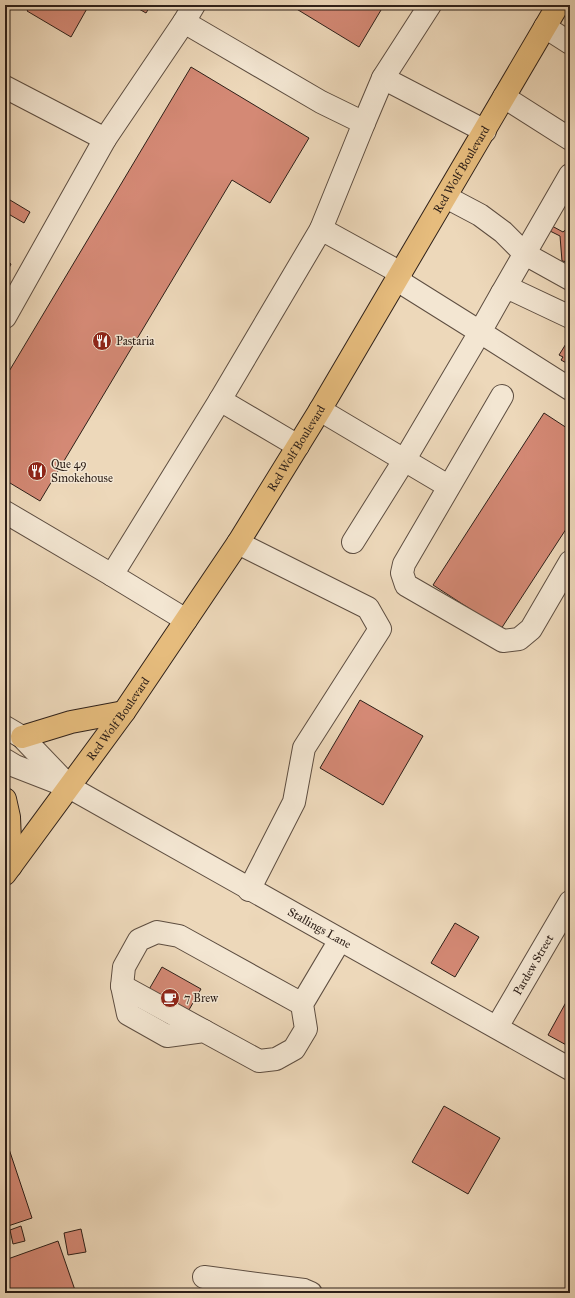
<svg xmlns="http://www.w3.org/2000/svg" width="575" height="1298" font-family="'IM FELL Great Primer',serif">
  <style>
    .building { fill: #d48975; stroke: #2e2019 }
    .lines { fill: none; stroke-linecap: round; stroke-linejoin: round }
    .minor-casing { stroke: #5e4e41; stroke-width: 24 }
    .highway-casing { stroke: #2e2019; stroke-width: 24 }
    .minor { stroke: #f3e6d2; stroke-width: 22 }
    .highway { stroke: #e6bc7d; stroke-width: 22 }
    .labels { text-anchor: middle; stroke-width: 3; stroke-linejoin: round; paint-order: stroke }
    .street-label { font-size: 12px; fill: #2e2019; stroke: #f3e6d2 }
    .poi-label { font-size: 12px; fill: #2e2019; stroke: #f3e6d2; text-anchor: start }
  </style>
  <rect width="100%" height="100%" fill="#edd8ba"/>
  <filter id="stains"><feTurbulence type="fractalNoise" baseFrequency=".005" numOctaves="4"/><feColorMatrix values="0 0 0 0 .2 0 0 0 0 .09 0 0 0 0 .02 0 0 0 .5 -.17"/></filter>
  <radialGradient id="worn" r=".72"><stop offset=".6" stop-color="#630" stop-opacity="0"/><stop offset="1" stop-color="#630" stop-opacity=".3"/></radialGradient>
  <!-- building -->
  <g class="building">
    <path d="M31,5H89L71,37L27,11Z"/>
    <path d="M132,5H151L146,13Z"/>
    <path d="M290,5H384L359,47Z"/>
    <path d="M191,67L309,138L270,203L232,180L40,501L5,480V378Z"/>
    <path d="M5,197L30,212L24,223L5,212Z"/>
    <path d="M552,226L563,232L570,226V275L566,273L568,262L562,261L560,236L550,231Z"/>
    <path d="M5,260L11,264L5,276Z"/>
    <path d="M569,339L570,340V365L561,360L563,357L559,355Z"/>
    <path d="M544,413L570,430V523L501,629L433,585Z"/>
    <path d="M360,700L423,736L383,805L320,768Z"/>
    <path d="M455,923L479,937L455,977L431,963Z"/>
    <path d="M162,967L201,989L186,1015L172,1007L162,1024L137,1010Z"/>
    <path d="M570,995V1047L548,1035Z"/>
    <path d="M444,1106L500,1138L468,1194L412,1162Z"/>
    <path d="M5,1137L32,1218L5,1227Z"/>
    <path d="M21,1226L25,1241L13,1244L10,1230Z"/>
    <path d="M81,1229L86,1252L68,1255L64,1233Z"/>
    <path d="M58,1241L76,1293H5V1260Z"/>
    <path d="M570,1282V1293H563Z"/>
  </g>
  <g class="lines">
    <defs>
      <g id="minor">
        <path d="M184,22L194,5"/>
        <path d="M545,27L570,43"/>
        <path d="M383,78L430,5"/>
        <path d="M5,87L105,139L5,317"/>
        <path d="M504,97L570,139"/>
        <path d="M364,123L383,78L485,131"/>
        <path d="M105,139L184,22L321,102L364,123L321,229"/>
        <path d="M446,197L480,215L503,232L525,254L570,279"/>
        <path d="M502,293L570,175"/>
        <path d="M570,317L515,291L507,289L502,293L480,332L570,389"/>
        <path d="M502,396L404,564L402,573L406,585L503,641L519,639L531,629L570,562"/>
        <path d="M220,400L298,446"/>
        <path d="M320,410L448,486"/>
        <path d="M5,512L112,575"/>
        <path d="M353,542L405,459L480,332L397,280"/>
        <path d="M238,543L368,608L380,629L304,748L294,802L249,890"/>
        <path d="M186,620L112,575L220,400L321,229L401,273"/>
        <path d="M5,727L22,737L66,783"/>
        <path id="s1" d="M5,760L15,766L69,787L570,1069"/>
        <path d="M122,986L204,1031"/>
        <path d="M302,1004L179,936L157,932L139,940L124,967L122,986L128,1014L167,1036L204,1031L259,1061L276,1059L294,1049L306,1029L302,1004L340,940"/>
        <path id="s2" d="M497,1027L570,902"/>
        <path d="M204,1277L304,1290L311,1293"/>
      </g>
      <g id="highway">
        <path d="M22,737L71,722L124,712"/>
        <path d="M5,799L9,817L11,866"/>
        <path id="s3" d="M5,874L124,712L238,543L320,410L558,5"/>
      </g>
    </defs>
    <!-- minor casing -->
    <use href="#minor" class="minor-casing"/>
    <!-- highway casing -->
    <use href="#highway" class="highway-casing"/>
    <!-- minor -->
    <use href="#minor" class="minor"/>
    <!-- highway -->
    <use href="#highway" class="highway"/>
  </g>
  <!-- icons -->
  <defs>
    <symbol id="restaurant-disc" viewBox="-11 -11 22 22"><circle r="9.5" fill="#8f2418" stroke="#f3e6d2"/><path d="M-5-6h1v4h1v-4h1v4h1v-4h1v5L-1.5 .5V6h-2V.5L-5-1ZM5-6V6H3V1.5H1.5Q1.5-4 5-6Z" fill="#fff"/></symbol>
    <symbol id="cafe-disc" viewBox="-11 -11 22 22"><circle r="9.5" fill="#8f2418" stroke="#f3e6d2"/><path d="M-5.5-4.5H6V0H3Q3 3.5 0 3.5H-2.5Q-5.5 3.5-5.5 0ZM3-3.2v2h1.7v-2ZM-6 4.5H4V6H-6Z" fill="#fff"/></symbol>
  </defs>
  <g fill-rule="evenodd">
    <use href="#restaurant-disc" x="91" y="330" width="22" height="22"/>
    <use href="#restaurant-disc" x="26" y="460" width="22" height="22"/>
    <use href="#cafe-disc" x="159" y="987" width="22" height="22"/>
  </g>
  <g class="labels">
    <!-- street labels -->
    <g class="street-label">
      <text dy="4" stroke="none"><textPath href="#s3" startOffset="840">Red Wolf Boulevard</textPath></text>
      <text dy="4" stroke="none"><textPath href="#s3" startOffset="516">Red Wolf Boulevard</textPath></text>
      <text dy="4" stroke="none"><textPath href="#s3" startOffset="192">Red Wolf Boulevard</textPath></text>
      <text dy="4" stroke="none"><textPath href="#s1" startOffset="357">Stallings Lane</textPath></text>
      <text dy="4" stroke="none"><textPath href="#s2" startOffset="72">Pardew Street</textPath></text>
    </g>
    <!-- poi labels -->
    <g class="poi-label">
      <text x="116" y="345">Pastaria</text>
      <text x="51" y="468">Que 49<tspan x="51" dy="14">Smokehouse</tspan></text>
      <text x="184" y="1002">7 Brew</text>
    </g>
  </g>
  <!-- margin -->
  <rect width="575" height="1298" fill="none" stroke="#edd8ba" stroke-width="20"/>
  <rect x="6" y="6" width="563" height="1286" fill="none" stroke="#2e2019" stroke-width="2"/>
  <rect x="10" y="10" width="555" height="1278" fill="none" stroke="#2e2019"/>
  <rect width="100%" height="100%" filter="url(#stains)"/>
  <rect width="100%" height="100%" fill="url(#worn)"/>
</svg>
